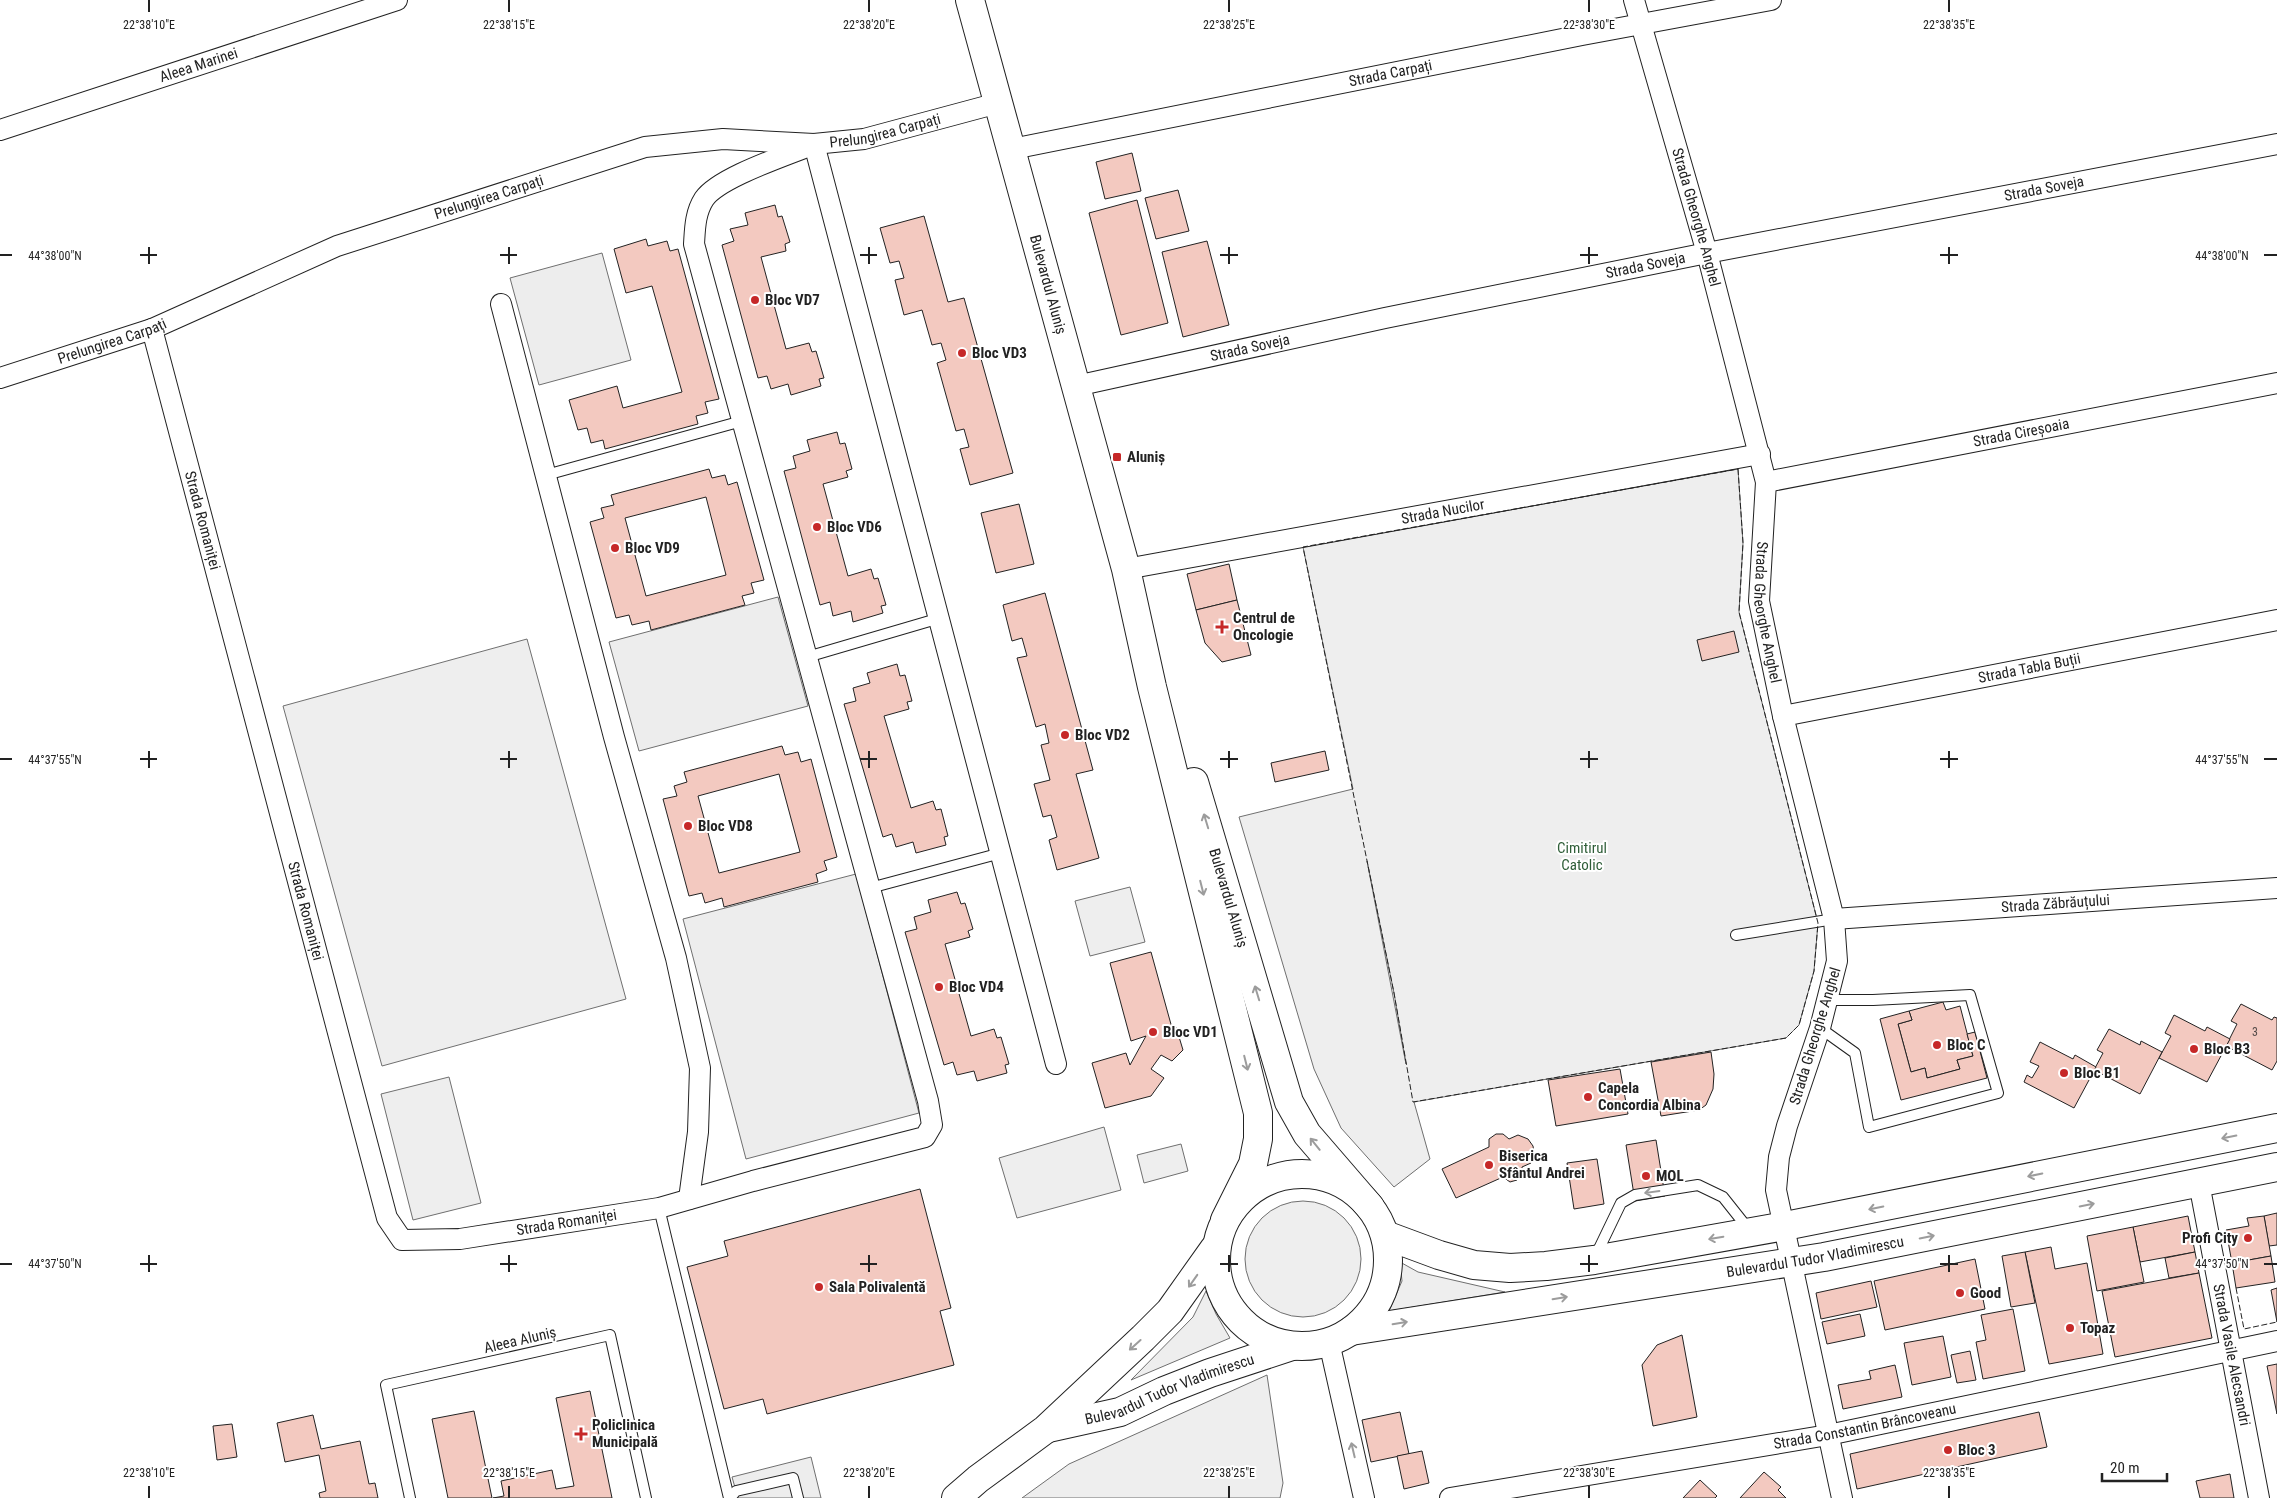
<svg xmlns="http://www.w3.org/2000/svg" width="2277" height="1498" font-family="'Roboto Condensed',sans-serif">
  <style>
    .green { fill: #eee; stroke: #6f6f6f; fill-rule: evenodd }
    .parking { fill: #ededed; stroke: #6f6f6f }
    .building { fill: #f3c9c0; stroke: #222; fill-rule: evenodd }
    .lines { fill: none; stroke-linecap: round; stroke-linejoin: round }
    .lane-casing { stroke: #222; stroke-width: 12 }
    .street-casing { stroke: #222; stroke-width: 22 }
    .secondary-casing { stroke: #222; stroke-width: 30 }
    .primary-casing { stroke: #222; stroke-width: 30 }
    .lane { stroke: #fff; stroke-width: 10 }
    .street { stroke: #fff; stroke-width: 20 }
    .secondary { stroke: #fff; stroke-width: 28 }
    .primary { stroke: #fff; stroke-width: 28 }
    .fence { stroke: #222; stroke-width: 1; stroke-dasharray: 6 2.5; stroke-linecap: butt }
    .oneway { stroke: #9c9c9c }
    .ticks { fill: none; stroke: #222; stroke-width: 2 }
    .poi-dot { fill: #c62828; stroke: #fff; stroke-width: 2 }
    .labels { text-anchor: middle; stroke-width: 4; stroke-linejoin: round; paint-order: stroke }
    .number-label { font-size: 12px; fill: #564c4a }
    .street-label { font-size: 15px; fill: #222; stroke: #fff }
    .poi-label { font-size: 15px; font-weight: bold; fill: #222; stroke: #fff; text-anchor: start }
    .park-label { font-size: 15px; fill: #2f5e38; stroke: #fff }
    .ticks-label { font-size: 12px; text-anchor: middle; fill: #222; stroke: #fff; stroke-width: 4; stroke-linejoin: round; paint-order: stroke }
  </style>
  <rect width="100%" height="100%" fill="#fff"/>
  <!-- green -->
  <g class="green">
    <path d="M1738,469L1743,543L1739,612L1818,923L1814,971L1799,1025L1786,1038L1414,1102L1430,1159L1394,1187L1341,1128L1314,1069L1239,817L1353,789L1303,547ZM1367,861L1394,993L1406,1064Z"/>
    <path d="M527,639L626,999L382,1066L283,706Z"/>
    <path d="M1130,887L1145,942L1090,956L1075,901Z"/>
    <path d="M449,1077L481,1203L413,1220L381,1094Z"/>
    <path d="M1104,1127L1121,1190L1017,1218L999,1158Z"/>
    <path d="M1181,1144L1188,1171L1144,1183L1137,1155Z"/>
    <circle cx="1303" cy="1259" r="58"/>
    <path d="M1400,1262L1418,1272L1505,1292L1389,1311L1402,1281Z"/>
    <path d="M1206,1291L1216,1314L1230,1338L1131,1380L1193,1317Z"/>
    <path d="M1267,1375L1283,1483L1280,1498H1022L1069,1464Z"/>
  </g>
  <!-- parking -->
  <g class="parking">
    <path d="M602,253L631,360L539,385L510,278Z"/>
    <path d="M778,597L808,706L639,751L609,642Z"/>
    <path d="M856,874L919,1113L746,1159L683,919Z"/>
    <path d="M811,1457L821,1498H738L732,1477Z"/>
  </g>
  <!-- building -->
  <g class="building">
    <path d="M1132,153L1141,191L1105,199L1096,162Z"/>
    <path d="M1178,190L1189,231L1156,239L1145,198Z"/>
    <path d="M1137,200L1168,323L1121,335L1089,213Z"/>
    <path d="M775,205L778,217L782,216L790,242L785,244L786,251L761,257L786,349L809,343L812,352L816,351L824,378L819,379L821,386L791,395L788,384L771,389L767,376L758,378L722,245L734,241L730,229L748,225L745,213Z"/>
    <path d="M924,216L948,302L964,298L1013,473L970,485L960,449L969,447L964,429L956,431L937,363L946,360L941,343L932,345L922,310L904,315L895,280L904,278L899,261L890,263L880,228Z"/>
    <path d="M646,239L648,246L667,241L670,251L678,249L719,399L705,402L708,413L696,416L698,424L605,449L603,440L591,443L587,428L578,430L569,400L617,386L623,408L682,392L652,286L626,293L614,249Z"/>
    <path d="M1207,241L1229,325L1183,337L1162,252Z"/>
    <path d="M837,432L840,444L845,443L852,469L846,471L848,477L823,484L848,576L871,569L874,579L878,578L886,605L881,606L883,613L853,622L851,611L833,616L830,602L820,605L784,471L796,468L793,456L810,451L807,440Z"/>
    <path d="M709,469L712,478L725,475L728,485L737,482L764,580L751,583L754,593L742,596L745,605L651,630L649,621L632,625L629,615L616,618L590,522L604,518L601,508L614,505L611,495ZM706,497L726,575L646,596L625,518Z"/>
    <path d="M1019,504L1034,564L996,573L981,513Z"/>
    <path d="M1229,564L1237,600L1196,610L1187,574Z"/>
    <path d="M1045,593L1093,770L1076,774L1099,858L1057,870L1049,840L1057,837L1051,815L1043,817L1034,784L1050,780L1041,745L1049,743L1045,724L1036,727L1017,658L1027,656L1022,638L1012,641L1003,605Z"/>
    <path d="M1237,600L1251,655L1222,662L1205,643L1196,610Z"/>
    <path d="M1734,631L1739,652L1702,661L1697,640Z"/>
    <path d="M897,664L900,676L905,675L912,701L907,702L909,709L884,716L911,808L933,801L936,810L941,809L948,836L944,837L946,845L916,853L913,842L896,847L892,834L883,837L844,704L856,701L853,688L870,683L867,673Z"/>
    <path d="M782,746L785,755L798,752L801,762L811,759L837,857L824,861L827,870L816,874L818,882L724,907L722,898L705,903L702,893L689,896L663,799L677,796L674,786L687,782L684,772ZM779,774L800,852L719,873L698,796Z"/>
    <path d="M1325,751L1329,770L1275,782L1271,763Z"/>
    <path d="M957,892L961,904L965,903L973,929L968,931L970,937L945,944L971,1036L994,1029L997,1038L1001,1037L1009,1064L1005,1065L1007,1073L977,1081L974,1071L957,1075L953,1062L944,1065L905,932L917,929L914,917L931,912L928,900Z"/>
    <path d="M1151,952L1172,1028L1176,1027L1183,1050L1172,1061L1161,1055L1151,1069L1164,1078L1151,1096L1105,1108L1092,1063L1126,1053L1130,1065L1146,1036L1131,1041L1110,963Z"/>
    <path d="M1943,1002L1946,1010L1960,1006L1973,1056L1957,1060L1960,1069L1927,1078L1925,1068L1911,1072L1898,1024L1912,1020L1909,1011Z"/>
    <path d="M2241,1004L2272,1020L2274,1017L2277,1018V1061L2272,1070L2226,1046L2237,1024L2231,1021Z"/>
    <path d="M1909,1011L1912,1020L1898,1024L1911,1072L1925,1068L1927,1078L1960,1069L1957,1060L1973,1056L1967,1034L1975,1032L1987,1078L1901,1100L1880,1019Z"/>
    <path d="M2174,1015L2205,1031L2207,1027L2230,1039L2207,1082L2159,1058L2171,1036L2165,1033Z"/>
    <path d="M2109,1029L2140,1045L2141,1041L2162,1052L2140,1094L2094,1070L2103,1053L2097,1050Z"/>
    <path d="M2040,1042L2073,1059L2075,1055L2096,1067L2074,1108L2024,1082L2027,1075L2032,1078L2039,1066L2030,1062Z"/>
    <path d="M1711,1052L1714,1074L1713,1089L1706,1105L1699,1110L1661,1116L1651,1062Z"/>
    <path d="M1620,1069L1628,1114L1556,1126L1548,1080Z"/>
    <path d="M1496,1134H1503L1509,1139L1518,1135L1528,1139L1533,1146L1534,1153L1531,1163L1522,1167V1173L1517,1180L1510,1182L1503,1177L1456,1198L1442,1169L1489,1147V1139Z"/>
    <path d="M1656,1140L1665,1196L1635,1201L1626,1145Z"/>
    <path d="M1597,1159L1604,1204L1574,1209L1567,1163Z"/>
    <path d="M920,1189L951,1308L940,1311L954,1365L767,1414L763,1399L724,1409L687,1267L728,1256L724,1241Z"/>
    <path d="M2277,1213V1245L2269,1246L2264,1216Z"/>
    <path d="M2188,1216L2195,1252L2140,1262L2133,1227Z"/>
    <path d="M2264,1216L2271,1256L2232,1263L2226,1230L2249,1226L2247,1218Z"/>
    <path d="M2133,1227L2144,1282L2097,1291L2087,1236Z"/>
    <path d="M2051,1247L2055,1269L2087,1263L2103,1354L2049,1364L2025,1252Z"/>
    <path d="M2025,1252L2035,1303L2011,1307L2002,1256Z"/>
    <path d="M2195,1252L2199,1273L2169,1278L2165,1258Z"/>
    <path d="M2271,1256L2275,1282L2236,1288L2232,1263Z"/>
    <path d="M1975,1259L1985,1309L1885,1330L1874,1281Z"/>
    <path d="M2199,1273L2212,1338L2115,1357L2102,1291Z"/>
    <path d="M1871,1281L1877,1307L1821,1319L1816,1293Z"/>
    <path d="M2277,1288V1322L2271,1290Z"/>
    <path d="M2013,1309L2025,1371L1983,1379L1976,1342L1986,1340L1981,1315Z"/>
    <path d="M1860,1314L1865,1336L1827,1344L1822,1322Z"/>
    <path d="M1682,1335L1697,1417L1653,1426L1642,1365L1657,1345Z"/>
    <path d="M1943,1336L1951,1377L1912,1385L1904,1343Z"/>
    <path d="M1970,1351L1976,1380L1957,1383L1951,1355Z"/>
    <path d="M2277,1364V1414L2267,1366Z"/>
    <path d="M1895,1365L1902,1397L1843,1409L1838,1385L1871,1379L1869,1371Z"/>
    <path d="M590,1391L612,1498H493L504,1496L501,1481L552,1470L556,1489L574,1486L556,1398Z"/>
    <path d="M474,1411L492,1498H448L432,1419Z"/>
    <path d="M1400,1412L1409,1454L1371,1462L1362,1420Z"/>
    <path d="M2039,1412L2047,1447L1857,1489L1850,1454Z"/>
    <path d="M313,1415L321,1449L360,1441L369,1484L375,1483L378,1498H320L319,1493L326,1491L319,1455L285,1462L277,1423Z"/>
    <path d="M232,1424L237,1457L217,1460L213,1426Z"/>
    <path d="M1422,1451L1429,1483L1404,1489L1397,1456Z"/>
    <path d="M1764,1472L1781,1487L1778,1490L1786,1498H1740Z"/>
    <path d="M2230,1474L2234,1498H2200L2196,1481Z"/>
    <path d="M1700,1480L1717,1496L1715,1498H1683Z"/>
  </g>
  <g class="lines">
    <defs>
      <g id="lane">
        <path d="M546,475L742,421"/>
        <path d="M807,657L940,618"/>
        <path d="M870,888L1001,853"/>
        <path d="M1736,935L1834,919"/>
        <path d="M1820,1028L1855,1053L1869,1127L1998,1093L1970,995L1873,1000H1827"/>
        <path d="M659,1208L729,1498"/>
        <path d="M1595,1257L1621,1203L1635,1195L1698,1185L1723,1197L1750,1231"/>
        <path d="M410,1498L386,1385L610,1335L646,1498"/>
        <path d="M730,1498L736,1491L793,1478L798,1498"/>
      </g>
      <g id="street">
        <path id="s1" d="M1634,0L1707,253L1766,482L1759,601L1783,716L1834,919L1837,961L1820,1028L1787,1126L1779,1157L1776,1190L1842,1498"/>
        <path id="s2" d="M0,130L397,0"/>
        <path d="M814,144L1056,1064"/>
        <path id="s3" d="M1012,149L1582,35L1771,0"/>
        <path d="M501,304L614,737L676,958L700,1068L698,1132L689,1199"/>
        <path id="s4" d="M152,329L387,1218L402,1240L460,1239L659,1208L753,1181L925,1137L932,1125L928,1101L694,244C695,229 695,213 704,199C719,177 788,155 814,144"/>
        <path id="s5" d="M0,378L152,329L337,246L645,147L723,139L814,144L864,139L998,103"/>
        <path id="s6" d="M1076,386L1385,318L1707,253L2277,144"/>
        <path id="s7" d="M1766,482L2277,383"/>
        <path id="s8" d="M1126,569L1760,454"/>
        <path id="s9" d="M1783,716L2277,620"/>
        <path id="s10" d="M1834,919L2277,888"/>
        <path id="s11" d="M2199,1183L2259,1498"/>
        <path d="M1329,1342L1364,1498"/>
        <path id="s12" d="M1450,1498L1828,1435L2277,1341"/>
      </g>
      <g id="secondary">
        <path id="s13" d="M970,0L1126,569L1152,687L1258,1113V1139L1253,1164L1225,1220"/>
        <path id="s14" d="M1194,782L1289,1102L1307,1134L1370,1207"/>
      </g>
      <g id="primary">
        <circle cx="1302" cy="1260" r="86"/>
        <path d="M1385,1235L1439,1255L1474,1265L1510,1268L1546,1266L1594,1260L1785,1226L2277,1128"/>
        <path id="s15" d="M1351,1331L1824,1257L2277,1167"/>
        <path id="s16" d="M1048,1428L1120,1412L1164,1391L1210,1373L1292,1346"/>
        <path d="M956,1498L978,1479L1046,1429L1143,1338L1170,1311L1214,1249"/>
      </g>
    </defs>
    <!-- lane casing -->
    <use href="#lane" class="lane-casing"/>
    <!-- street casing -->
    <use href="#street" class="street-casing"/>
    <!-- secondary casing -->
    <use href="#secondary" class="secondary-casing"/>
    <!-- primary casing -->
    <use href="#primary" class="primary-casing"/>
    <!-- lane -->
    <use href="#lane" class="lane"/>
    <!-- street -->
    <use href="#street" class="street"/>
    <!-- secondary -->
    <use href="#secondary" class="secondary"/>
    <!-- primary -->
    <use href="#primary" class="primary"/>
    <!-- fence -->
    <g class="fence">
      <path d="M1738,469L1743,543L1739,612L1818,923L1814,971L1799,1025L1786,1038L1413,1102L1394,993L1303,547Z"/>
      <path d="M2236,1288L2244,1329L2277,1322"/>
    </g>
  </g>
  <!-- one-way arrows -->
  <defs><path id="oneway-shaft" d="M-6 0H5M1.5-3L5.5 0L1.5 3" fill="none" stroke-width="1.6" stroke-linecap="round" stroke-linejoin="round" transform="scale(1.25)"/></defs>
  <g class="oneway">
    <use href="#oneway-shaft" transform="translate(1206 821) rotate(-107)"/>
    <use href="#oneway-shaft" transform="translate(1202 888) rotate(76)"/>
    <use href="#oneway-shaft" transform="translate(1257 993) rotate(-107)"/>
    <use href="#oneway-shaft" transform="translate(1246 1063) rotate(76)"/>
    <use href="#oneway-shaft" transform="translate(2229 1137) rotate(169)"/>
    <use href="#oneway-shaft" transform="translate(1315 1144) rotate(-129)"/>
    <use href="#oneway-shaft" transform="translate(2035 1175) rotate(168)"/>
    <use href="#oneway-shaft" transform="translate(1652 1192) rotate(172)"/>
    <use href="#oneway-shaft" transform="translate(2087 1205) rotate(-11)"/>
    <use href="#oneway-shaft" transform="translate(1876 1208) rotate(168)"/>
    <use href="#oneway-shaft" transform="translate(1927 1237) rotate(-11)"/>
    <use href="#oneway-shaft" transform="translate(1716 1238) rotate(170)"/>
    <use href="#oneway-shaft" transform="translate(1193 1281) rotate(125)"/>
    <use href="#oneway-shaft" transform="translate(1560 1298) rotate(-9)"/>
    <use href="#oneway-shaft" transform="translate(1400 1323) rotate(-9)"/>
    <use href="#oneway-shaft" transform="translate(1135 1345) rotate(138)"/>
    <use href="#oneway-shaft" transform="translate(1353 1450) rotate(-103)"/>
  </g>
  <!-- ticks -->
  <path class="ticks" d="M149,0V12M509,0V12M869,0V12M1229,0V12M1589,0V12M1949,0V12M149,247V264M509,247V264M869,247V264M1229,247V264M1589,247V264M1949,247V264M0,255H12M140,255H157M500,255H517M860,255H877M1220,255H1238M1580,255H1598M1940,255H1958M2264,255H2277M149,751V768M509,751V768M869,751V768M1229,751V768M1589,751V768M1949,751V768M0,759H12M140,759H157M500,759H517M860,759H877M1220,759H1238M1580,759H1598M1940,759H1958M2264,759H2277M149,1255V1272M509,1255V1272M869,1255V1272M1229,1255V1272M1589,1255V1272M1949,1255V1272M0,1264H12M140,1264H157M500,1264H517M860,1264H877M1220,1264H1238M1580,1264H1598M1940,1264H1958M2264,1264H2277M149,1486V1498M509,1486V1498M869,1486V1498M1229,1486V1498M1589,1486V1498M1949,1486V1498"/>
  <!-- markers -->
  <g class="poi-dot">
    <circle cx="755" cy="300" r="5"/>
    <circle cx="962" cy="353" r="5"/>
    <rect x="1112" y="452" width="10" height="10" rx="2.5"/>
    <circle cx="817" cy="527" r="5"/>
    <circle cx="615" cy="548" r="5"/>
    <path d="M1219.5 619.5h5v5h5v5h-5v5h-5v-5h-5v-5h5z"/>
    <circle cx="1065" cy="735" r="5"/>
    <circle cx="688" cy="826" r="5"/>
    <circle cx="939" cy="987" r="5"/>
    <circle cx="1153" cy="1032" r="5"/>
    <circle cx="1937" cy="1045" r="5"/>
    <circle cx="2194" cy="1049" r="5"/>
    <circle cx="2064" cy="1073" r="5"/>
    <circle cx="1588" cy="1097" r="5"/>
    <circle cx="1489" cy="1165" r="5"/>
    <circle cx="1646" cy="1176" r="5"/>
    <circle cx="2248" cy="1238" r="5"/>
    <circle cx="819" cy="1287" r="5"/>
    <circle cx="1960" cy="1293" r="5"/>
    <circle cx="2070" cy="1328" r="5"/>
    <path d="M578.5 1426.5h5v5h5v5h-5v5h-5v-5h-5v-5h5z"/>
    <circle cx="1948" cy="1450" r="5"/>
  </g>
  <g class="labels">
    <!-- number labels -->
    <g class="number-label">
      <text x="2255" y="1036">3</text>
    </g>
    <!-- street labels -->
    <g class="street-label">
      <text dy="5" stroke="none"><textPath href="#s2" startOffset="209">Aleea Marinei</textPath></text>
      <text dy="5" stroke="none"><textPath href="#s3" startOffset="386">Strada Carpați</textPath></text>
      <text dy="5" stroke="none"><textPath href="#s5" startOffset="928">Prelungirea Carpați</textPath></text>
      <text dy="5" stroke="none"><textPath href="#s6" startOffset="988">Strada Soveja</textPath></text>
      <text dy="5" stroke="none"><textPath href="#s5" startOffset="522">Prelungirea Carpați</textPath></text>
      <text dy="5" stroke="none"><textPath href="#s1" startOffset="226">Strada Gheorghe Anghel</textPath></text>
      <text dy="5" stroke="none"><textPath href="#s6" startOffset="582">Strada Soveja</textPath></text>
      <text dy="5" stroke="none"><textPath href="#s13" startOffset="295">Bulevardul Aluniș</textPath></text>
      <text dy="5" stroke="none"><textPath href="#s5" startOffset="118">Prelungirea Carpați</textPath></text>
      <text dy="5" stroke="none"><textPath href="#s6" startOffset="178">Strada Soveja</textPath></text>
      <text dy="5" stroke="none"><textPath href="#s7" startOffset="260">Strada Cireșoaia</textPath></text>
      <text dy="5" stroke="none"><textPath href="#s8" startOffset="322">Strada Nucilor</textPath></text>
      <text dy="5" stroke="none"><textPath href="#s4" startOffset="198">Strada Romaniței</textPath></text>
      <text dy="5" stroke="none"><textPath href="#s1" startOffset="631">Strada Gheorghe Anghel</textPath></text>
      <text dy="5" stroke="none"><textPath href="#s9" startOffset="251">Strada Tabla Buții</textPath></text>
      <text dy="5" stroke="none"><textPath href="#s14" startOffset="121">Bulevardul Aluniș</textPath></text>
      <text dy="5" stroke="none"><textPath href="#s10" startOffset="222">Strada Zăbrăuțului</textPath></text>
      <text dy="5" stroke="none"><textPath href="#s4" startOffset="602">Strada Romaniței</textPath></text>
      <text transform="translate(1815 1036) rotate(-73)" y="5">Strada Gheorghe Anghel</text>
      <text dy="5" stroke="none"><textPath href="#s4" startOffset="1112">Strada Romaniței</textPath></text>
      <text dy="5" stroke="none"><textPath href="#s15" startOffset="470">Bulevardul Tudor Vladimirescu</textPath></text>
      <text transform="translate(520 1340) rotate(-13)" y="5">Aleea Aluniș</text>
      <text dy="5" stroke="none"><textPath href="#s11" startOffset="175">Strada Vasile Alecsandri</textPath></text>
      <text dy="5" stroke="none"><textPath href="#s16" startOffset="128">Bulevardul Tudor Vladimirescu</textPath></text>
      <text dy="5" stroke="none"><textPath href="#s12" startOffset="421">Strada Constantin Brâncoveanu</textPath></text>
    </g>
    <!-- poi labels -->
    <g class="poi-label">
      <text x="765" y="305">Bloc VD7</text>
      <text x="972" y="358">Bloc VD3</text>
      <text x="1127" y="462">Aluniș</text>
      <text x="827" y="532">Bloc VD6</text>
      <text x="625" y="553">Bloc VD9</text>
      <text x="1233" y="623">Centrul de<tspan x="1233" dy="17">Oncologie</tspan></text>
      <text x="1075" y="740">Bloc VD2</text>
      <text x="698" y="831">Bloc VD8</text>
      <text x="949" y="992">Bloc VD4</text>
      <text x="1163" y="1037">Bloc VD1</text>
      <text x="1947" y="1050">Bloc C</text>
      <text x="2204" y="1054">Bloc B3</text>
      <text x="2074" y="1078">Bloc B1</text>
      <text x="1598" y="1093">Capela<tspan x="1598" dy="17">Concordia Albina</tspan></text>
      <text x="1499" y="1161">Biserica<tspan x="1499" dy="17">Sfântul Andrei</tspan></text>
      <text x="1656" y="1181">MOL</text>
      <text x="2238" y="1243" text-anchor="end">Profi City</text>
      <text x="829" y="1292">Sala Polivalentă</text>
      <text x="1970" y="1298">Good</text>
      <text x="2080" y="1333">Topaz</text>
      <text x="592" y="1430">Policlinica<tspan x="592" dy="17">Municipală</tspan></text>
      <text x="1958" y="1455">Bloc 3</text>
    </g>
    <!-- park labels -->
    <g class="park-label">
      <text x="1582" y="853">Cimitirul<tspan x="1582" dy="17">Catolic</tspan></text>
    </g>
  </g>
  <g class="ticks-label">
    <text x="149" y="29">22°38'10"E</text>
    <text x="509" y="29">22°38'15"E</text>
    <text x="869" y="29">22°38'20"E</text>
    <text x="1229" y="29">22°38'25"E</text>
    <text x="1589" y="29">22°38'30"E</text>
    <text x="1949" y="29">22°38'35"E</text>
    <text x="55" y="260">44°38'00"N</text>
    <text x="2222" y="260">44°38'00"N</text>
    <text x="55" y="764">44°37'55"N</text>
    <text x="2222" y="764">44°37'55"N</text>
    <text x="55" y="1268">44°37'50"N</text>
    <text x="2222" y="1268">44°37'50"N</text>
    <text x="149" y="1477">22°38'10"E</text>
    <text x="509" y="1477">22°38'15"E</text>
    <text x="869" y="1477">22°38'20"E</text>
    <text x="1229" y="1477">22°38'25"E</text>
    <text x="1589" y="1477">22°38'30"E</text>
    <text x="1949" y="1477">22°38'35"E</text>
  </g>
  <!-- scale -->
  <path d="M2102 1473v8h65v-8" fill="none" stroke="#222222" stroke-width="2.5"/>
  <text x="2110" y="1473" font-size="15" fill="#222222" stroke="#ffffff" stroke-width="4" paint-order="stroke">20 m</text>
</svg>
